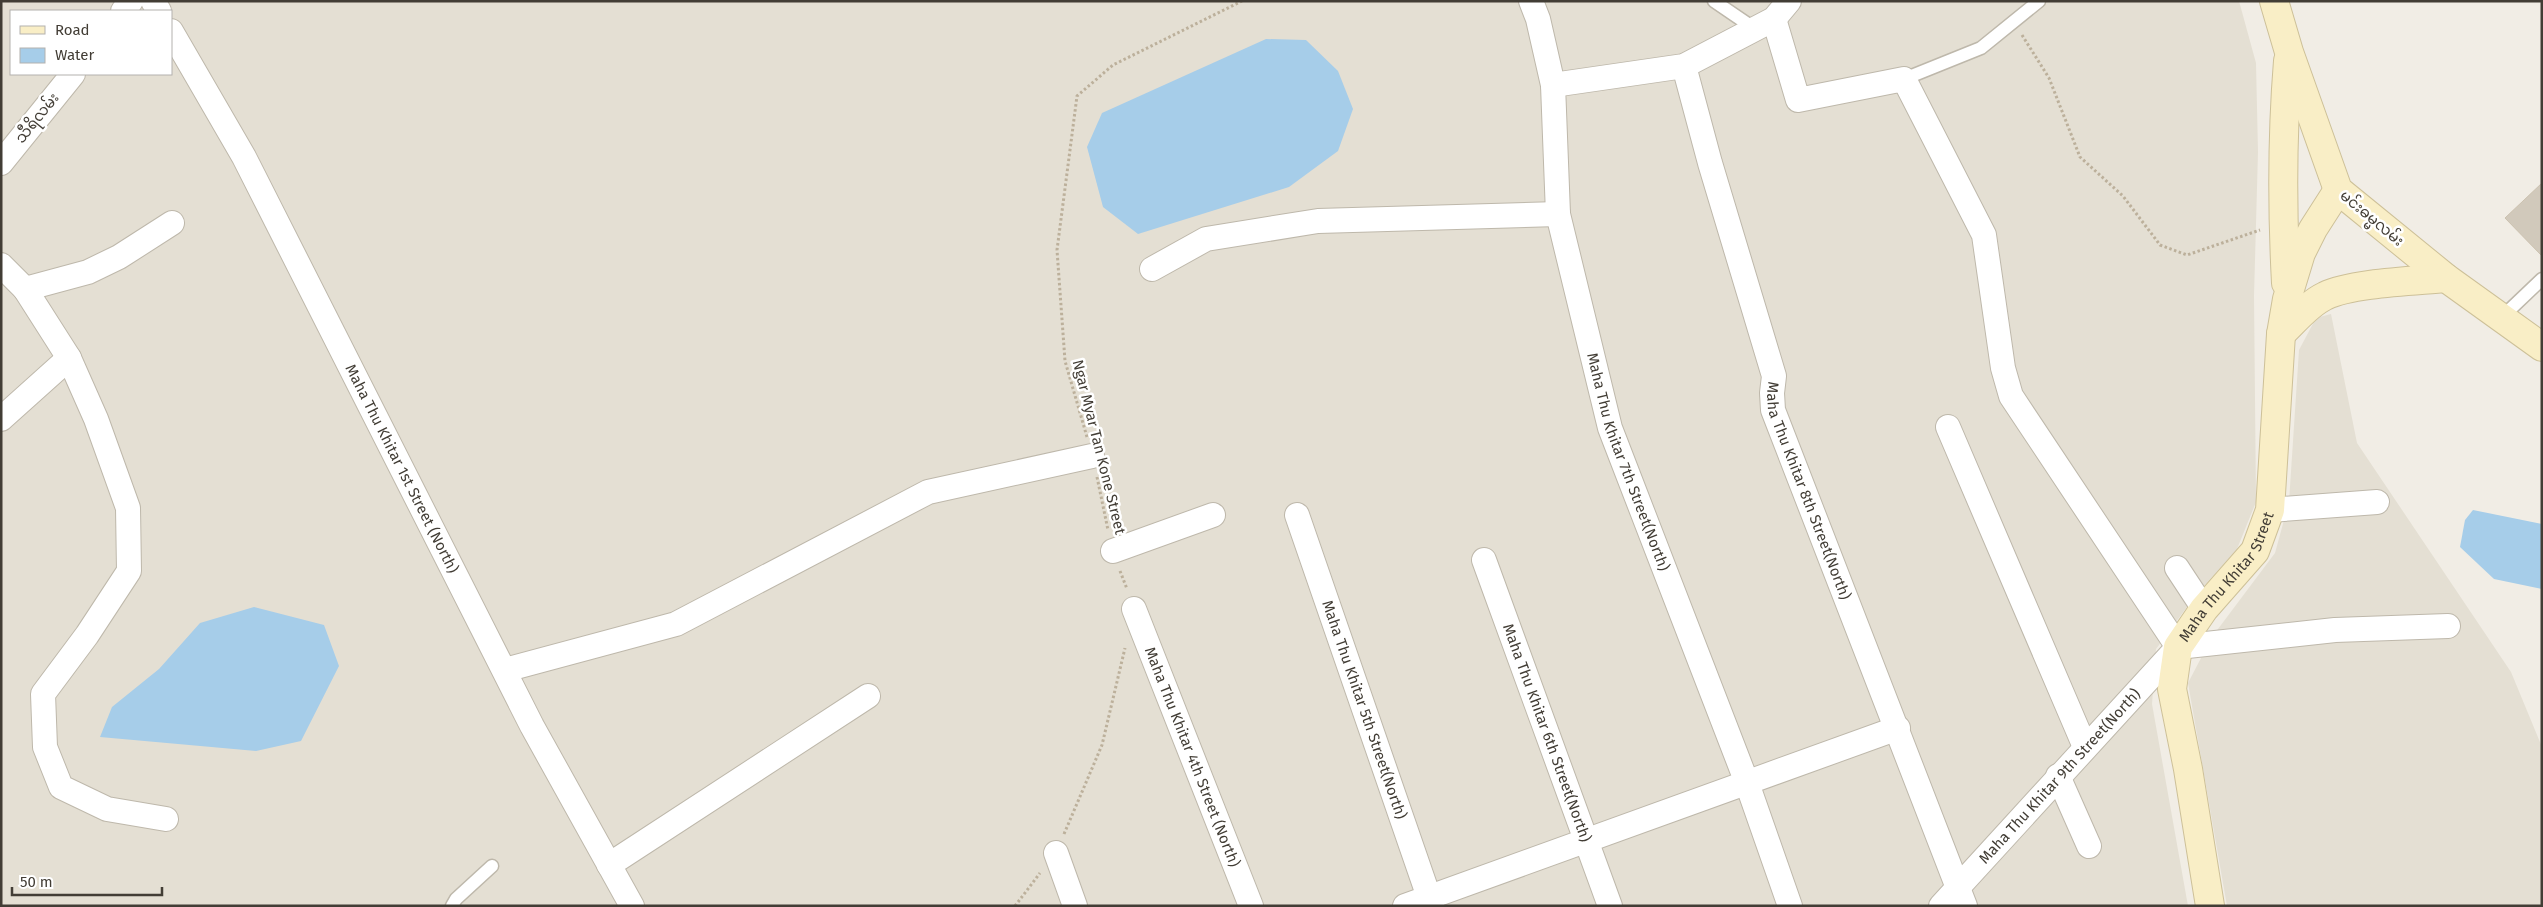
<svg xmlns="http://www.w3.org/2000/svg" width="2543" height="907" font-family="'Fira Sans','Noto Sans Myanmar',sans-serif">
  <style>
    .residential { fill: #e4dfd3; fill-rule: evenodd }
    .water { fill: #a6cde9 }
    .building { fill: #d1c9bb; stroke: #cbc1af }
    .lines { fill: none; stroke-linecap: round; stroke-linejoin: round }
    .lane-casing { stroke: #beb8ab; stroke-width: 15 }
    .street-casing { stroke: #beb8ab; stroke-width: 26 }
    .secondary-casing { stroke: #cdc098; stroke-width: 30 }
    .path { stroke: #bcb09b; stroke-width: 3; stroke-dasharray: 2.5 2.5; stroke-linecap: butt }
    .lane { stroke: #fff; stroke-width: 12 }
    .street { stroke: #fff; stroke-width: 24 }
    .secondary { stroke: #f9eec6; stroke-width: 28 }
    .labels { text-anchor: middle; stroke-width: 5; stroke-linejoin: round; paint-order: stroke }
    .street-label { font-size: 15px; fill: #423d35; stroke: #fff }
  </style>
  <rect width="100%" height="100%" fill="#f1ede5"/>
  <!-- residential -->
  <g class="residential">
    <path d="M1,1H2239L2256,63L2258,152L2254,296L2256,502L2237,549L2195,596L2156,649L2152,704L2188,906H1ZM11,11H171V74H11Z"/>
    <path d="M2331,314L2357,443L2511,672L2542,747V906H2227L2188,683L2212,637L2275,553L2289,502L2299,350L2316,318Z"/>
  </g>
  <!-- water -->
  <g class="water">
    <path d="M1266,39L1306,40L1338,71L1353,109L1338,151L1289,187L1138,234L1103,207L1087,147L1102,113Z"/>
    <path d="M2473,510L2542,524V589L2494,579L2460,547L2465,520Z"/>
    <path d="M254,607L324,625L339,666L301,741L256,751L100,737L112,707L159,669L200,623Z"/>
  </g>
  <!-- building -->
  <path class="building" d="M2542,183V256L2505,218Z"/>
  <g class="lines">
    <defs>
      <g id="lane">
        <path d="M1714,1L1755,29"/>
        <path d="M1904,79L1981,48L2039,1"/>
        <path d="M2500,319L2542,279"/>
        <path d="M452,906L456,899L492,866"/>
      </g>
      <g id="street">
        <path d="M153,1L159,11"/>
        <path id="s1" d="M1531,1L1538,19L1553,85L1558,214L1610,428L1747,783L1790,906"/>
        <path d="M123,11L131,1"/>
        <path d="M1774,19L1798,100L1904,79L1984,235L2003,368L2011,396L2178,647"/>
        <path id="s2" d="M171,31L244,157L532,726L632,906"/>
        <path id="s3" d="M1684,66L1710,163L1774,376L1772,393L1773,410L1965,906"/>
        <path d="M1553,85L1684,66L1774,19L1789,1"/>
        <path d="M1,163L73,74"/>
        <path d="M1,265L25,289L69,358L96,419L128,508L129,571L87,635L43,694L45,747L61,787L107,809L166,819"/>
        <path d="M1152,269L1206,239L1318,221L1558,214"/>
        <path d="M25,289L88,272L119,257L172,223"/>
        <path d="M1,419L69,358"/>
        <path d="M1948,427L2085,747"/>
        <path d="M2270,510L2377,502"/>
        <path id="s4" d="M1297,515L1432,906"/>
        <path d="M1113,551L1213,515"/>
        <path id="s5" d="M1484,560L1610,906"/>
        <path d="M2177,568L2204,609"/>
        <path id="s6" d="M1134,609L1251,906"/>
        <path d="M2178,647L2335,630L2448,626"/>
        <path d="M505,670L676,624L928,492L1092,456"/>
        <path d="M2058,776L2089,846"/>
        <path d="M1056,853L1075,906"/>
        <path d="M609,865L868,696"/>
        <path d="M1405,906L1898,728"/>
        <path id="s7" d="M1941,906L2178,647"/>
      </g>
      <g id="secondary">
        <path d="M2274,1L2289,52L2338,190L2446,278L2542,347"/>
        <path d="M2286,283C2282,208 2282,135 2288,61"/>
        <path d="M2281,334C2295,321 2308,304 2325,296C2351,283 2415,281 2446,278"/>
        <path id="s8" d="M2210,906L2188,769L2172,689L2178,647L2204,609L2255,551L2270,510L2281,334L2287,299L2301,253L2313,229L2338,190"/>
      </g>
    </defs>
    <!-- lane casing -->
    <use href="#lane" class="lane-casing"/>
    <!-- street casing -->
    <use href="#street" class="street-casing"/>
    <!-- secondary casing -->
    <use href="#secondary" class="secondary-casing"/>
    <!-- path -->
    <g class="path">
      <path d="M2022,35L2049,78L2080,157L2123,196L2160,245L2187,255L2260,230"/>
      <path d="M1087,437L1065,361L1057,250L1077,96L1113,65L1242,1"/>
      <path d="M1097,477L1108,530"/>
      <path d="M1120,571L1127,589"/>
      <path d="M1064,834L1102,745L1125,648"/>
      <path d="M1015,906L1040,873"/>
    </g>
    <!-- lane -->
    <use href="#lane" class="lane"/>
    <!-- street -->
    <use href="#street" class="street"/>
    <!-- secondary -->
    <use href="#secondary" class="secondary"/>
  </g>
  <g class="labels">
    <!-- street labels -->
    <g class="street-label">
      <text transform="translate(37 118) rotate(-51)" y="5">သီရိလမ်း</text>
      <text transform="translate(2372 218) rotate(40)" y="5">မင်းဓမ္မလမ်း</text>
      <text transform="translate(1099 447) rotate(76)" y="5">Ngar Myar Tan Kone Street</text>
      <text dy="5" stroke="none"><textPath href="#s1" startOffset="474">Maha Thu Khitar 7th Street(North)</textPath></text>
      <text dy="5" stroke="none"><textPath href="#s2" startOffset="495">Maha Thu Khitar 1st Street (North)</textPath></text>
      <text dy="5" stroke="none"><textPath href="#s3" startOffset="444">Maha Thu Khitar 8th Street(North)</textPath></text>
      <text dy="5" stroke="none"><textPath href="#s8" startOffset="349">Maha Thu Khitar Street</textPath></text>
      <text dy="5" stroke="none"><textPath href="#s4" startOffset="206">Maha Thu Khitar 5th Street(North)</textPath></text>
      <text dy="5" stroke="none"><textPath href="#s5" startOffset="184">Maha Thu Khitar 6th Street(North)</textPath></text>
      <text dy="5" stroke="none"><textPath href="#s6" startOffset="159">Maha Thu Khitar 4th Street (North)</textPath></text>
      <text dy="5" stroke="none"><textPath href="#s7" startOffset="176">Maha Thu Khitar 9th Street(North)</textPath></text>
    </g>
  </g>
  <!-- border -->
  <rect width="2543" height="907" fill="none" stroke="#423d35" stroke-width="5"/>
  <!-- legend -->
  <rect x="10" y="10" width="162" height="65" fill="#ffffff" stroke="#b3b1ae"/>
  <rect x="20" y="26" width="25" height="8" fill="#f9eec6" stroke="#b3b1ae"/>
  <text x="55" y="35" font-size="15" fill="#423d35">Road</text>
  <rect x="20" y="48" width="25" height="15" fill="#a6cde9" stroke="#b3b1ae"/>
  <text x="55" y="60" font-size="15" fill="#423d35">Water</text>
  <!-- scale -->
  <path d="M12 887v8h150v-8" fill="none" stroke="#423d35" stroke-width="2.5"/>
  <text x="20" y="887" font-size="15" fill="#423d35" stroke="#ffffff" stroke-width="4" paint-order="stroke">50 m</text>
</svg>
